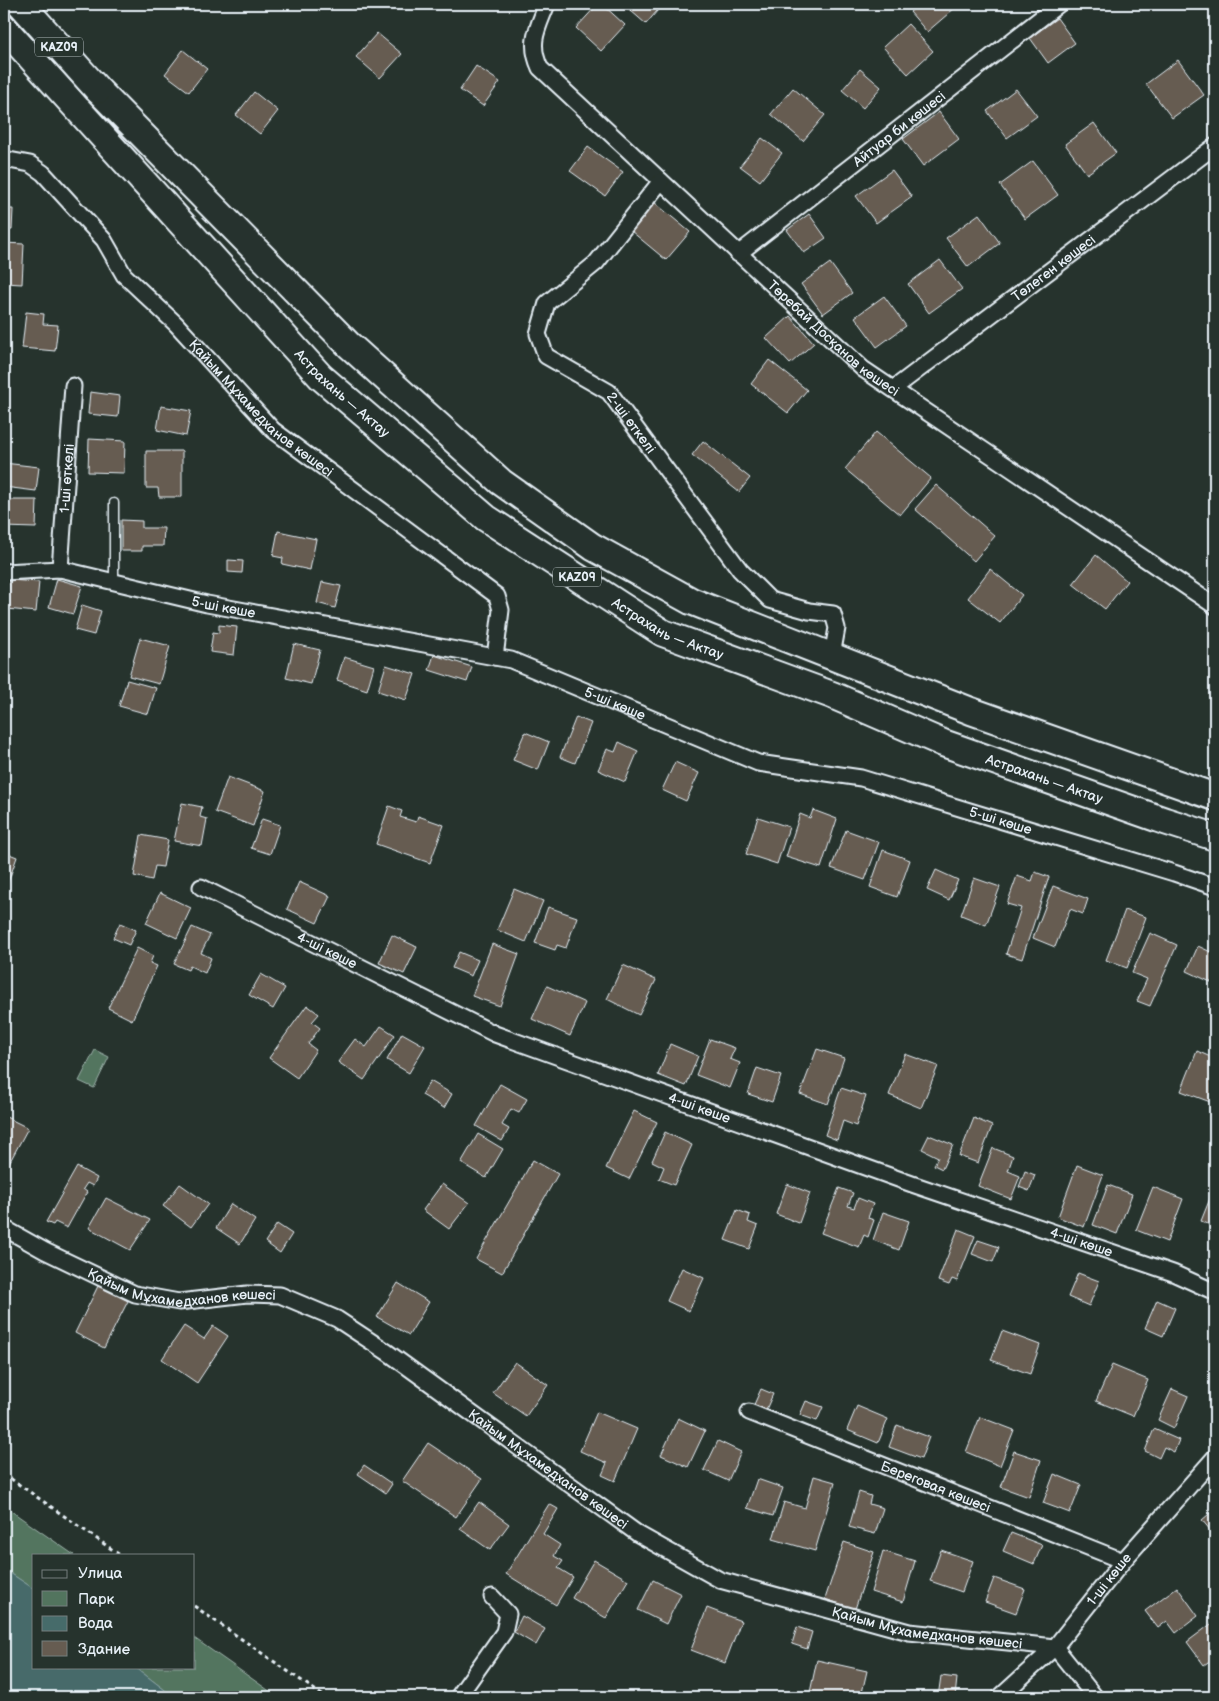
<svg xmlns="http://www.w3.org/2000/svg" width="1219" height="1701" font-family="'Balsamiq Sans',sans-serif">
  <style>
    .green { fill: #52745e; stroke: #9db2ab }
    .water { fill: #466b6a; stroke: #87a1a3 }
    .building { fill: #665c51; stroke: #e8f1f8 }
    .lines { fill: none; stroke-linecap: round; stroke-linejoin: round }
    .lane-casing { stroke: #e8f1f8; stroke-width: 11 }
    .street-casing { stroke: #e8f1f8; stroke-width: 19 }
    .highway-casing { stroke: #e8f1f8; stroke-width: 30 }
    .path { stroke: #e8f1f8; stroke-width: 3; stroke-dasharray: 4 4; stroke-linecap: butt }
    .lane { stroke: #26332d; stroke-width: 8 }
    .street { stroke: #26332d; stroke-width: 15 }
    .highway { stroke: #26332d; stroke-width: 26 }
    .highway-bridge-casing { stroke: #e8f1f8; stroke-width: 30; stroke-linecap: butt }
    .highway-bridge { stroke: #26332d; stroke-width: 26 }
    .labels { text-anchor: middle; stroke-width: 4; stroke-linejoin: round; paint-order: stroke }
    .shield { fill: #26332d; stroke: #aeb8bb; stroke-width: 1 }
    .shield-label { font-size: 12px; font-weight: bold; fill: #e8f1f8 }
    .street-label { font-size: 14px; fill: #e8f1f8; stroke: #26332d }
  </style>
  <rect width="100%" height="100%" fill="#26332d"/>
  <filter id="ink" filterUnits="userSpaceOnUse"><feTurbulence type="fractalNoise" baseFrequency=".02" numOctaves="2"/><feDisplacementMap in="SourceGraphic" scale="10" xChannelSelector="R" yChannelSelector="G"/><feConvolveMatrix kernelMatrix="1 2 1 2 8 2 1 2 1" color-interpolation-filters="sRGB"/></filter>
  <g filter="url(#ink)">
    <!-- green -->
    <g class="green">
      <path d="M95,1050L109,1057L94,1088L79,1081Z"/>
      <path d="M4,1506L74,1555H34V1589L4,1569Z"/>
      <path d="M194,1638L278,1697H174L135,1667H194Z"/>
    </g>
    <!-- water -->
    <path class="water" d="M4,1569L34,1589V1667H135L174,1697H4Z"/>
    <!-- building -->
    <g class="building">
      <path d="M383,4H396L390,10Z"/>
      <path d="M598,4H602L625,25L601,51L576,28Z"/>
      <path d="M623,4H663L646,24Z"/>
      <path d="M919,4H954L956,7L927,32L910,12Z"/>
      <path d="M1057,18L1075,43L1048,63L1030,38Z"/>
      <path d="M908,24L933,51L908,74L883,47Z"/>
      <path d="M377,33L402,54L380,78L356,57Z"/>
      <path d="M183,50L207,69L189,92L165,74Z"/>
      <path d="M1178,60L1204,95L1172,118L1146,84Z"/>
      <path d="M476,66L500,82L483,106L460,90Z"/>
      <path d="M860,69L881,87L863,108L842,90Z"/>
      <path d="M793,88L825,115L803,141L771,114Z"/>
      <path d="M1016,89L1037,116L1007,138L987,111Z"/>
      <path d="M254,92L278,111L260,134L236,115Z"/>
      <path d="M939,112L959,139L923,166L903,139Z"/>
      <path d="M1094,123L1116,153L1087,174L1065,144Z"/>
      <path d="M762,138L782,153L760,181L740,166Z"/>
      <path d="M588,147L623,172L605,196L570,171Z"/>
      <path d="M1033,161L1058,195L1025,219L1000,185Z"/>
      <path d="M892,170L912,197L876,223L856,196Z"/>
      <path d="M654,202L690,232L666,260L631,231Z"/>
      <path d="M4,209H13L12,230H4Z"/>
      <path d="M809,214L826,238L804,253L787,230Z"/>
      <path d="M979,214L1000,243L968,267L946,238Z"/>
      <path d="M4,243L24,244L22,284L4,283Z"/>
      <path d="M940,260L962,289L929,313L908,284Z"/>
      <path d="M830,263L852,293L823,314L801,284Z"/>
      <path d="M884,296L906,326L877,347L855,317Z"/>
      <path d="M26,312L44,314L43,324L58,325L55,351L22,348Z"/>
      <path d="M790,316L814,343L790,364L766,338Z"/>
      <path d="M769,360L807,390L788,413L751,384Z"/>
      <path d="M90,392L120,396L118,417L88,414Z"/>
      <path d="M161,406L191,411L186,436L157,430Z"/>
      <path d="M876,432L931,478L900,515L845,469Z"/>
      <path d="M89,439L125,441L124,473L88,472Z"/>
      <path d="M703,441L750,478L739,492L692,455Z"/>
      <path d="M146,451H182V497H159L158,488H146Z"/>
      <path d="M4,463L39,467L36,491L4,487Z"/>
      <path d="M936,485L995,536L974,561L915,509Z"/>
      <path d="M8,500H37L36,528L4,527V512H8Z"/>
      <path d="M121,520L142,521V528H164L163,546H142V551H121Z"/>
      <path d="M278,531L316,539L310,570L282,564L283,558L273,556Z"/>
      <path d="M1096,555L1127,581L1105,609L1073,584Z"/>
      <path d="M228,560L243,561L242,573L228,572Z"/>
      <path d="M990,569L1022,595L1000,623L968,598Z"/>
      <path d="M57,579L82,586L73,614L49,607Z"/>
      <path d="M9,580L39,582L36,612L7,609Z"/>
      <path d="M322,582L341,586L335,608L317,603Z"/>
      <path d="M82,605L101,611L94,635L75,630Z"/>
      <path d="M219,625L237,627L234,655L210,652L213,632L219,633Z"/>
      <path d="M140,638L170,646L159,684L129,676Z"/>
      <path d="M294,644L320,650L311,684L286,678Z"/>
      <path d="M434,655L472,667L467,682L429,670Z"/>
      <path d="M344,657L374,666L367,690L337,680Z"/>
      <path d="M386,665L415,674L406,700L378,691Z"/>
      <path d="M127,680L156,688L148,714L119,706Z"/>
      <path d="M576,717L591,723L575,763L560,757Z"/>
      <path d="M525,732L549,742L538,770L513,760Z"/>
      <path d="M619,742L638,751L625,782L598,770L607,749L615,752Z"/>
      <path d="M675,762L699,773L686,801L662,790Z"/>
      <path d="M228,777L265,791L253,826L215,812Z"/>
      <path d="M182,803L202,807L200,817L207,819L202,846L174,841Z"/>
      <path d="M389,806L402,811L400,817L416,822L418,816L444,825L430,863L376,844Z"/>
      <path d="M813,810L837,819L821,868L786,857L800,814L810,818Z"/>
      <path d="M758,817L789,827L777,864L746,854Z"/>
      <path d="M262,819L280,825L270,854L251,848Z"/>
      <path d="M846,830L879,842L865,880L831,868Z"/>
      <path d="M141,835L168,840L163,867L155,866L152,880L134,876Z"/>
      <path d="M883,850L910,860L897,897L870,887Z"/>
      <path d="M4,852L17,857L7,885L4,884Z"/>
      <path d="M936,870L958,880L949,900L927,890Z"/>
      <path d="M1035,872L1049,877L1022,959L1006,954L1021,908L1007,904L1017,876L1032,881Z"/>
      <path d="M974,878L1000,887L986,925L961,915Z"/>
      <path d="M299,882L330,896L317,923L287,909Z"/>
      <path d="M1053,886L1088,899L1083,914L1070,909L1055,947L1033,938Z"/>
      <path d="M514,889L543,901L526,942L497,930Z"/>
      <path d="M160,893L191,908L177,938L146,923Z"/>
      <path d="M548,907L577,917L566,948L557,945L555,950L535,943Z"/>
      <path d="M1125,910L1146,917L1127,968L1106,960Z"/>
      <path d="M120,923L136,930L129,945L113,938Z"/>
      <path d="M192,927L210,935L201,953L211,958L205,973L190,966L188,970L174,964Z"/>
      <path d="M1150,933L1177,945L1150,1006L1137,1001L1147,979L1132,973Z"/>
      <path d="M392,935L417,947L404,974L379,963Z"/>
      <path d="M492,944L519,954L500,1006L472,996Z"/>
      <path d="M1198,946L1215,954V984L1187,971Z"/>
      <path d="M137,948L153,956L150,963L157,966L132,1020L108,1008Z"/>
      <path d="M459,952L478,960L471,976L452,968Z"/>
      <path d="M623,965L656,980L639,1015L607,999Z"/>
      <path d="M261,974L285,988L273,1009L249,995Z"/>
      <path d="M547,986L585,1003L570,1036L532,1019Z"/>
      <path d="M307,1005L319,1014L312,1022L320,1028L308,1044L316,1050L297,1078L269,1058Z"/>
      <path d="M381,1026L395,1035L364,1080L338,1062L355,1039L366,1047Z"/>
      <path d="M402,1033L425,1046L409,1073L387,1060Z"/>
      <path d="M710,1039L735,1048L730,1059L740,1063L730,1088L696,1075Z"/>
      <path d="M670,1044L698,1056L686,1086L658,1075Z"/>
      <path d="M817,1049L844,1058L828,1104L800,1094Z"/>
      <path d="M1197,1051L1215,1059V1096L1213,1103L1181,1091Z"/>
      <path d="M905,1054L938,1066L921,1108L889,1095Z"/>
      <path d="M757,1068L781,1076L772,1102L748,1094Z"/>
      <path d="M430,1081L452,1094L444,1108L422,1095Z"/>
      <path d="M500,1084L527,1099L519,1113L511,1109L502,1125L509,1129L502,1141L476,1126Z"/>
      <path d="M841,1088L866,1096L856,1126L843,1121L837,1140L825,1135Z"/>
      <path d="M634,1111L657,1122L629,1179L606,1168Z"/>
      <path d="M4,1116L28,1128L8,1165L4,1162Z"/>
      <path d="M974,1118L992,1126L978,1163L959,1156Z"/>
      <path d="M665,1132L692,1145L674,1185L659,1179L664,1167L652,1161Z"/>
      <path d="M478,1134L503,1149L486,1178L461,1163Z"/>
      <path d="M929,1135L953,1145L942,1169L934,1165L938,1157L922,1149Z"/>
      <path d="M993,1148L1013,1156L1008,1171L1020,1176L1011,1199L978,1186Z"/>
      <path d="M533,1160L558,1174L502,1273L476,1259Z"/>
      <path d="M1077,1165L1103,1175L1084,1227L1058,1217Z"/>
      <path d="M77,1167L97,1178L93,1186L87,1183L83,1189L87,1192L67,1228L55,1222L53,1225L46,1222Z"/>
      <path d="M1025,1171L1035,1175L1029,1191L1019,1187Z"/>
      <path d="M180,1184L208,1204L191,1227L163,1206Z"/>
      <path d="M442,1184L469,1203L449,1229L423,1210Z"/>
      <path d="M787,1184L810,1193L799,1223L776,1214Z"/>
      <path d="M1108,1185L1132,1194L1117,1234L1093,1225Z"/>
      <path d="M1215,1186V1227L1201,1221Z"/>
      <path d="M1153,1187L1183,1199L1167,1242L1136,1230Z"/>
      <path d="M839,1188L853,1193L848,1206L854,1208L858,1198L873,1204L868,1218L874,1220L868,1237L864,1235L859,1247L821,1233Z"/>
      <path d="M106,1198L150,1220L130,1250L89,1228Z"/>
      <path d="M231,1204L255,1220L240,1244L216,1228Z"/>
      <path d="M737,1210L750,1215L748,1222L758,1226L749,1249L725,1240Z"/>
      <path d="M883,1212L909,1221L899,1250L873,1240Z"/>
      <path d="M277,1224L292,1234L280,1253L265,1242Z"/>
      <path d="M958,1229L975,1236L957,1281L952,1279L949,1285L938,1281Z"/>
      <path d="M978,1240L999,1247L993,1262L972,1254Z"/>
      <path d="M682,1268L704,1278L689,1311L667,1301Z"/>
      <path d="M1078,1273L1099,1281L1089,1306L1068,1297Z"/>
      <path d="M398,1283L429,1302L409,1335L377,1317Z"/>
      <path d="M98,1286L128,1301L104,1348L75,1333Z"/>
      <path d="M1157,1300L1175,1308L1163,1336L1145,1328Z"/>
      <path d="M184,1326L204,1339L213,1326L228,1336L197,1383L162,1359Z"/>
      <path d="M1002,1331L1040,1345L1030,1374L991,1360Z"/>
      <path d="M515,1362L548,1385L526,1416L493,1393Z"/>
      <path d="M1112,1365L1148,1380L1133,1416L1096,1401Z"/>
      <path d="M761,1389L773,1394L764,1414L752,1409Z"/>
      <path d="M1172,1389L1188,1396L1174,1428L1158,1420Z"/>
      <path d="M806,1401L823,1407L817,1421L800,1415Z"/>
      <path d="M857,1406L888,1419L878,1443L847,1430Z"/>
      <path d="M597,1412L637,1429L615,1481L602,1475L607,1463L580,1451Z"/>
      <path d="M980,1417L1014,1430L1000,1466L966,1452Z"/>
      <path d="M678,1418L705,1431L688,1467L661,1455Z"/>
      <path d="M897,1425L929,1437L921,1459L889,1447Z"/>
      <path d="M1154,1429L1179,1440L1174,1452L1164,1447L1159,1458L1145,1451Z"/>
      <path d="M718,1441L741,1452L728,1481L704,1470Z"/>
      <path d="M428,1443L482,1479L456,1517L402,1481Z"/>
      <path d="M1014,1451L1041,1460L1029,1497L1001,1487Z"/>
      <path d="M364,1465L392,1484L386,1493L358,1474Z"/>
      <path d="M1054,1474L1081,1485L1070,1513L1043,1503Z"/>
      <path d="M814,1476L835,1482L815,1551L773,1539L784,1502L805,1508Z"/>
      <path d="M757,1479L783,1488L773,1516L747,1508Z"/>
      <path d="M859,1492L871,1496L869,1504L883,1508L875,1534L849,1527Z"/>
      <path d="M479,1502L509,1524L490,1550L460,1529Z"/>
      <path d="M549,1504L558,1509L543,1534L560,1545L554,1556L563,1561L558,1568L573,1577L556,1605L506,1574Z"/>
      <path d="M1215,1509V1536L1202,1520Z"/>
      <path d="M1011,1533L1042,1545L1034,1564L1003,1551Z"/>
      <path d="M844,1542L874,1552L855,1609L825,1599Z"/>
      <path d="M941,1550L973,1561L962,1592L930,1581Z"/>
      <path d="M883,1551L915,1561L903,1602L871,1592Z"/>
      <path d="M594,1560L628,1580L606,1618L572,1598Z"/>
      <path d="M994,1578L1025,1589L1016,1613L985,1602Z"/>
      <path d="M653,1580L681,1594L666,1624L638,1610Z"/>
      <path d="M1177,1587L1198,1616L1176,1633L1167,1621L1158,1628L1145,1611Z"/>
      <path d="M707,1608L741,1621L725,1663L691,1650Z"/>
      <path d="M522,1616L545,1629L536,1645L514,1632Z"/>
      <path d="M1215,1621V1657L1204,1665L1187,1642Z"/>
      <path d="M797,1627L812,1632L807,1649L792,1644Z"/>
      <path d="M817,1660L867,1671L861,1697H809Z"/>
      <path d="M941,1676L957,1678L955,1697H938Z"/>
    </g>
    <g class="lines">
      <defs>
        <g id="lane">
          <path d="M114,582V503"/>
          <path d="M676,1696L680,1697"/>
        </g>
        <g id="street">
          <path id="s1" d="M547,4C538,28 528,42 540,68L863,369L1215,606"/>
          <path id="s2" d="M4,158L9,160L30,164L43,173L104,240L124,275L176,324L273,430L497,596L501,610L495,657"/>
          <path id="s3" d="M661,181L596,263L547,303L538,334L546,356L609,392L740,570L770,600L809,611L833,614L837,628L832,656"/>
          <path id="s4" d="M738,254L1059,4"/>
          <path id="s5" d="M893,389L1215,146"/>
          <path id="s6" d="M60,569L73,386"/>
          <path id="s7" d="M4,572L60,569L207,604L511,660L758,763L861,778L1174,873L1215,887"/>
          <path id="s8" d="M201,887L495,1034L912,1184L1173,1273L1215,1292"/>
          <path id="s9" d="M4,1228L45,1251L135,1294L179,1302L247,1294L280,1295L337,1319L387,1352L638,1534L720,1580L909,1632L1055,1647L1095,1697"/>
          <path id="s10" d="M749,1412L1123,1561"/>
          <path d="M458,1697L504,1632L508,1614L492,1597"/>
          <path id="s11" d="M1000,1697L1055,1647L1123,1561L1215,1457"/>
        </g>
        <g id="highway">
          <path id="s12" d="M4,28L321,377L486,518L663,633L832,695L943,743L1165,821L1215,837"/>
          <path d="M98,90L349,345L501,482L593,547L691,601L971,711L1215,797"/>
        </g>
      </defs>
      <!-- lane casing -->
      <use href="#lane" class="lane-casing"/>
      <!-- street casing -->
      <use href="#street" class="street-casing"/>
      <!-- highway casing -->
      <use href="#highway" class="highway-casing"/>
      <!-- path -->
      <g class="path">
        <path d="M4,1474L120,1555"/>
        <path d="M194,1606L325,1697"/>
      </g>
      <!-- lane -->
      <use href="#lane" class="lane"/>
      <!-- street -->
      <use href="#street" class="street"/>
      <!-- highway -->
      <use href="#highway" class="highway"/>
      <defs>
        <path id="highway-bridge" d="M21,4L98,90"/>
      </defs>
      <!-- highway-bridge casing -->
      <use href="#highway-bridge" class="highway-bridge-casing"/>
      <!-- highway-bridge -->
      <use href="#highway-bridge" class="highway-bridge"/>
    </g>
  </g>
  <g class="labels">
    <!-- shield labels -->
    <g class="shield">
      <rect x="35" y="37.5" width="48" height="19" rx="4"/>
      <rect x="553" y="567.5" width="48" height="19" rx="4"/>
    </g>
    <g class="shield-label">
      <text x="59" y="51">KAZ09</text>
      <text x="577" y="581">KAZ09</text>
    </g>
    <!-- street labels -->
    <g class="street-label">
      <text dy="5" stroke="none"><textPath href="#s4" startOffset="204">Айтуар би көшесі</textPath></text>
      <text dy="5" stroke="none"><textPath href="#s5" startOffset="201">Төлеген көшесі</textPath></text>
      <text dy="5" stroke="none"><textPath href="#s1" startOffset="466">Төребай Досқанов көшесі</textPath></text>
      <text dy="5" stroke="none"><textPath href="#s12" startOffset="498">Астрахань — Актау</textPath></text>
      <text dy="5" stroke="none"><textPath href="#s2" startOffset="365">Қайым Мұхамедханов көшесi</textPath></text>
      <text dy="5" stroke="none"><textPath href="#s3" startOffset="334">2-ші өткелі</textPath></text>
      <text dy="5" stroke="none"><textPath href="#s6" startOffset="91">1-ші өткелі</textPath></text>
      <text dy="5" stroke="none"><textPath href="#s7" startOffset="224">5-шi көше</textPath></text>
      <text dy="5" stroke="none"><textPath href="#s12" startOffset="902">Астрахань — Актау</textPath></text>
      <text dy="5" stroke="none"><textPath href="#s7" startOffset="629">5-шi көше</textPath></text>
      <text dy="5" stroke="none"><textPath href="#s12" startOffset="1308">Астрахань — Актау</textPath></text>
      <text dy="5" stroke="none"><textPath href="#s7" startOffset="1034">5-шi көше</textPath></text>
      <text dy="5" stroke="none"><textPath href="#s8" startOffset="141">4-шi көше</textPath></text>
      <text dy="5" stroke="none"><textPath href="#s8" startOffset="546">4-шi көше</textPath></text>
      <text dy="5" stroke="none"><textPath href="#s8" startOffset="951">4-шi көше</textPath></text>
      <text dy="5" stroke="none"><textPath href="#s9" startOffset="192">Қайым Мұхамедханов көшесi</textPath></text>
      <text dy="5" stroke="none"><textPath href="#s9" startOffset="614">Қайым Мұхамедханов көшесi</textPath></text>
      <text dy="5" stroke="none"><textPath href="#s10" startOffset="201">Береговая көшесі</textPath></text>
      <text dy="5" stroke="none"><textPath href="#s11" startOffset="161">1-ші көше</textPath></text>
      <text dy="5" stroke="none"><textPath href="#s9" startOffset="1032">Қайым Мұхамедханов көшесi</textPath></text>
    </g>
  </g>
  <!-- margin -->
  <rect width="1219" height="1701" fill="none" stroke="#26332d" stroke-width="20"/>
  <rect x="10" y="10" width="1199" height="1681" fill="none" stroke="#e8f1f8" stroke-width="2" filter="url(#ink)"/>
  <!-- legend -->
  <rect x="32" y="1554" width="162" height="115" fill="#26332d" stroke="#747f7e"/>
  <rect x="42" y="1570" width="25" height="8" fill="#26332d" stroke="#747f7e"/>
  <text x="78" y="1578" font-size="15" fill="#e8f1f8">Улица</text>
  <rect x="42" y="1591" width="25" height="15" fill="#52745e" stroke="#747f7e"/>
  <text x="78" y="1604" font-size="15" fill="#e8f1f8">Парк</text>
  <rect x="42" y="1616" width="25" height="15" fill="#466b6a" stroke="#747f7e"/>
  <text x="78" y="1628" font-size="15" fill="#e8f1f8">Вода</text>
  <rect x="42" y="1641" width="25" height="15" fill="#665c51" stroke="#747f7e"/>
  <text x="78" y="1654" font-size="15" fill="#e8f1f8">Здание</text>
</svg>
